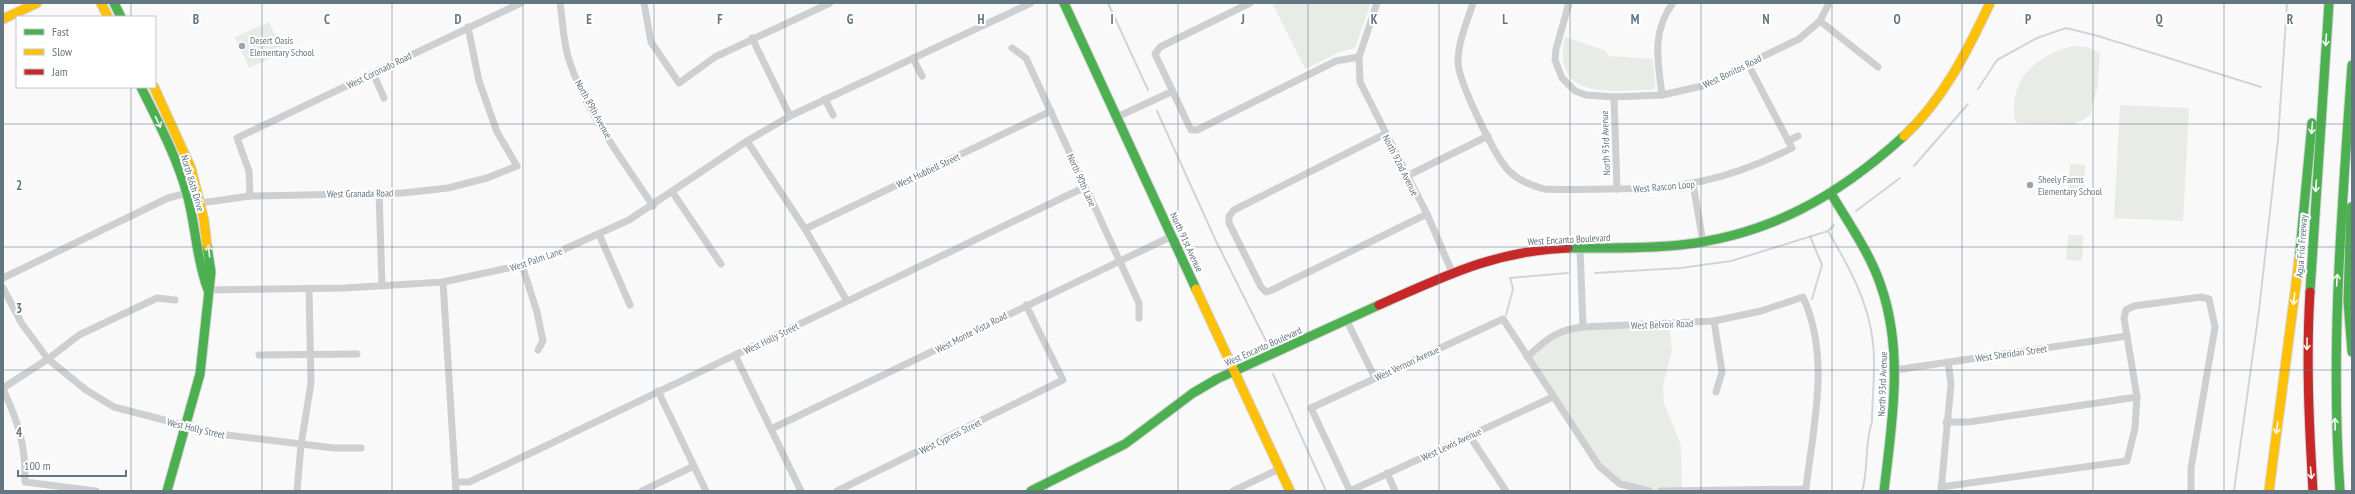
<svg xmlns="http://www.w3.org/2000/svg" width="2355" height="494" font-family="'PT Sans Narrow',sans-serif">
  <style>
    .green { fill: #e8ebe6 }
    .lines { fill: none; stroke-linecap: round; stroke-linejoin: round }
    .stream { stroke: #ced6d9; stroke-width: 2 }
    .fast-casing { stroke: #d5d6d7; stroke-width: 11 }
    .slow-casing { stroke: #d5d6d7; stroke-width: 11 }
    .jam-casing { stroke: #d5d6d7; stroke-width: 11 }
    .street { stroke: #cecfd0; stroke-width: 7 }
    .fast { stroke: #4caf50; stroke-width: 9 }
    .slow { stroke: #ffc107; stroke-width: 9 }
    .jam { stroke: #c62828; stroke-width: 9 }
    .oneway { stroke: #f6fbf6 }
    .grid { fill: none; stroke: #657683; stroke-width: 1; stroke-opacity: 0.55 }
    .poi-dot { fill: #99a4ac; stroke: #fff; stroke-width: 1.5 }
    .labels { text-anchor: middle; stroke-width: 4; stroke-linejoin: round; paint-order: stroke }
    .poi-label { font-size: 10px; fill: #657683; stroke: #fff; text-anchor: start }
    .street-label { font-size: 10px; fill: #657683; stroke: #fff }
    .grid-label { font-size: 13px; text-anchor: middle; font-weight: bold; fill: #657683; stroke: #fff; stroke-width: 4; stroke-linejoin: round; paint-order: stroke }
  </style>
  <rect width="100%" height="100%" fill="#f9f9f9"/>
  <!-- green -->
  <g class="green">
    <path d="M1272,3H1371L1355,48L1340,52L1305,69Z"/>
    <path d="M269,22L283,52L249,68L235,37Z"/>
    <path d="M1565,37L1604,50L1609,56L1653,59L1655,87L1652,90C1610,90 1551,101 1565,37Z"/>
    <path d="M2074,46L2087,47L2100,53L2098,86L2091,109V114L2082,121H2077L2076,125L2017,123C2013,117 2014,111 2014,105C2015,72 2045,52 2074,46Z"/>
    <path d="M2120,105L2189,108L2183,221L2114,218Z"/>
    <path d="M2070,164L2085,165L2084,191L2069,190Z"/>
    <path d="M2068,235H2083L2082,261L2066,260Z"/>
    <path d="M1669,324L1672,351L1663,384L1664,403L1681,446L1682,491H1649L1632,488L1605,472L1527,357L1561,330Z"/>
  </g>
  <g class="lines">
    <!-- stream -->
    <g class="stream">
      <path d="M1108,3L1148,90"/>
      <path d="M1978,89L1997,60L2037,38L2066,28L2098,36L2261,87"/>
      <path d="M1157,111L1216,241L1267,343"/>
      <path d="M1914,166L1968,104"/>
      <path d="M1856,211L1900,178"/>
      <path d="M1828,231C1848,265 1869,302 1873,343C1876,369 1872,396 1872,422C1864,444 1869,469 1862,491"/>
      <path d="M1810,236L1822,265L1812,299"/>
      <path d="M1595,273L1681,268L1731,261L1828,231L1834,225"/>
      <path d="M1506,315L1513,289L1510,278L1568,273"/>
      <path d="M1273,374L1326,491"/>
      <path d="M2234,491L2259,310L2278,140L2287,3"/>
    </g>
    <defs>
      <g id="fast">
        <path d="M114,3L121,17"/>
        <path d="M1064,3L1196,289"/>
        <path d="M141,87C158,122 177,157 187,194C196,226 196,259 208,290"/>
        <path d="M1832,195C1849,224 1870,253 1881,286C1904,352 1892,423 1884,491"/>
        <path d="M2351,207L2348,301L2352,352"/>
        <path d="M1568,248C1605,248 1643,249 1680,245C1770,235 1838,196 1904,136"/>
        <path d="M2299,261L2312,123"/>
        <path d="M2310,292L2329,3"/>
        <path d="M167,491L200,374L211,272L207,246"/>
        <path d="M1031,491L1125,444L1193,393L1217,379L1379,305"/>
        <path d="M2340,491C2330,348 2342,207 2352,65"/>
      </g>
      <g id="slow">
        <path d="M101,3L108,17"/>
        <path d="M3,19L37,3"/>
        <path d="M154,87L191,168L204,220L207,246"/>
        <path d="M1904,136C1943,100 1968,50 1990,3"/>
        <path d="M1196,289L1290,491"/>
        <path d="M2269,491L2299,261"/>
      </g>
      <g id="jam">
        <path d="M2310,292C2306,359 2309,424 2313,491"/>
        <path d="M1379,305C1445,276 1494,251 1568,248"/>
      </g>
    </defs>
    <!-- fast casing -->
    <use href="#fast" class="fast-casing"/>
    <!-- slow casing -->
    <use href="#slow" class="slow-casing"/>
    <!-- jam casing -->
    <use href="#jam" class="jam-casing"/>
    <!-- street -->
    <g class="street">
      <path d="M560,3C563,22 563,42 569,60C586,113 623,160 653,206"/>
      <path d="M644,3L651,42L679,83L715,57L830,3"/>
      <path d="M1250,3L1160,47L1155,54L1191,130H1197L1336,61L1359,57"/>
      <path d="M1377,3L1359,57L1360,82L1427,214L1452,272"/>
      <path d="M1473,3C1467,22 1458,42 1458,62C1458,81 1495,157 1509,171C1519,181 1531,185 1544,189C1566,190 1587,189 1609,189C1680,189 1727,181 1792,148L1748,64"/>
      <path d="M1569,3L1556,49L1555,60L1562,78L1575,91L1586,95L1614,97L1662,95L1702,86L1799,39L1820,21L1829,3"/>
      <path d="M1820,21L1878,67"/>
      <path d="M752,38L790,116"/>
      <path d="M1012,48L1026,58L1139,303V318"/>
      <path d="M913,58L922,76"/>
      <path d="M373,73L384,98"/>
      <path d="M1662,95C1658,62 1651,32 1673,3"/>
      <path d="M1614,97L1617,189"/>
      <path d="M825,99L833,115"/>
      <path d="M1117,117L1171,92"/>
      <path d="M1385,134L1234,210L1229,216V223L1261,287L1266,292L1272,290L1427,214"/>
      <path d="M747,141L805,229L847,301"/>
      <path d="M1788,141L1798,136"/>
      <path d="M1407,176L1488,136"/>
      <path d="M1693,184L1703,242"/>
      <path d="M379,192L382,285"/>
      <path d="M673,193L721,264"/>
      <path d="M250,196L249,171L237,138L521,3"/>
      <path d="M200,203L250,196L403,193L448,188L487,178L517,166L497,132L479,81L468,27"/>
      <path d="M805,229L1051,111"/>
      <path d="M599,234L630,305"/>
      <path d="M1580,248L1583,327"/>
      <path d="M522,265L537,312L543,341L538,350"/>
      <path d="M3,278L168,198L187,193"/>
      <path d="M443,282L456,491"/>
      <path d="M3,288L22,324L48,359L86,390L114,407L218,434L334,448H361"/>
      <path d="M208,290L345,288L443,282L522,265L556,253L629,220L747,141L790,116L1031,3"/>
      <path d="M1347,321L1375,378"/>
      <path d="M1714,321L1722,372L1716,392"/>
      <path d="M259,355L357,354"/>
      <path d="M735,355L801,491"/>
      <path d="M1527,357C1547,339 1556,330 1583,327L1714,321L1761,311L1803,297C1831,358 1813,426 1806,489L1661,491"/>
      <path d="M1895,370L2127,336"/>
      <path d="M3,388L48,359L79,335L157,298L175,300"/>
      <path d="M3,389C18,422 26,445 25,482L96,491"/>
      <path d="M658,391L706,491"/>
      <path d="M1553,397L1350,491L1311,408L1503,319L1599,466L1620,484L1649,491"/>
      <path d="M1946,422H1969L2137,397"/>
      <path d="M771,429L1172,236"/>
      <path d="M1469,435L1506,491"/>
      <path d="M1387,473L1395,491"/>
      <path d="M456,482H469L533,452L1085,187"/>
      <path d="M1941,487L2127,461L2135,428L2137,397L2124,318L2126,310L2134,306L2201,297L2209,299L2215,327L2191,468V491"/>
      <path d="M297,491L301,445L311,383L309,288"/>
      <path d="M642,491L694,466"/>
      <path d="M837,491L1063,380L1026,305"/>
      <path d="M1233,491L1279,469"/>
      <path d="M1941,491L1951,384L1948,362"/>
    </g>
    <!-- fast -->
    <use href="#fast" class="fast"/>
    <!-- slow -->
    <use href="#slow" class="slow"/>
    <!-- jam -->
    <use href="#jam" class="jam"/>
  </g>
  <!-- one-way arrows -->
  <defs><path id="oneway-shaft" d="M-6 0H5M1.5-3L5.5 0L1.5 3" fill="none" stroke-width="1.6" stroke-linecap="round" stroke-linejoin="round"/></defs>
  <g class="oneway">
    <use href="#oneway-shaft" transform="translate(2326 40) rotate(94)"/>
    <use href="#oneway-shaft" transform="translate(158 122) rotate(64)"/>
    <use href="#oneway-shaft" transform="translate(2312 128) rotate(95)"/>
    <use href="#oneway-shaft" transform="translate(2316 186) rotate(94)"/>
    <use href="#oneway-shaft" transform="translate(209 251) rotate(-96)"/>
    <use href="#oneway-shaft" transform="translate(2337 280) rotate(-86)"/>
    <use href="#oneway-shaft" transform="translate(2294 299) rotate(97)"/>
    <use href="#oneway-shaft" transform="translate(2307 344) rotate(91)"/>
    <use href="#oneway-shaft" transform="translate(2335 424) rotate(-92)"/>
    <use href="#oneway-shaft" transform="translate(2277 428) rotate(98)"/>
    <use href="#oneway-shaft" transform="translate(2311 473) rotate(85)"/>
  </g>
  <!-- grid -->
  <path class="grid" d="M131,3V17M262,3V491M392,3V491M523,3V491M654,3V491M785,3V491M916,3V491M1047,3V491M1178,3V491M1308,3V491M1439,3V491M1570,3V491M1701,3V491M1832,3V491M1962,3V491M2093,3V491M2224,3V491M131,87V491M3,124H2352M3,247H2352M3,370H2352"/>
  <!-- markers -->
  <g class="poi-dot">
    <circle cx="242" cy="46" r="4"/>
    <circle cx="2030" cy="185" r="4"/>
  </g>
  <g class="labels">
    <!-- poi labels -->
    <g class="poi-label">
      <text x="250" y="44">Desert Oasis<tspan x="250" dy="12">Elementary School</tspan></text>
      <text x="2038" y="183">Sheely Farms<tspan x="2038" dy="12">Elementary School</tspan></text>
    </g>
    <!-- street labels -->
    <g class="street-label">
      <text transform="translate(379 70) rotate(-26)" y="4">West Coronado Road</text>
      <text transform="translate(1732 71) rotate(-26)" y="4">West Bonitos Road</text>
      <text transform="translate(594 109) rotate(61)" y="4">North 89th Avenue</text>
      <text transform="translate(1605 143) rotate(-92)" y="4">North 93rd Avenue</text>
      <text transform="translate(1401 165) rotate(63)" y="4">North 92nd Avenue</text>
      <text transform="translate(928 170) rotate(-25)" y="4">West Hubbell Street</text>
      <text transform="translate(1082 180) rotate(66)" y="4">North 90th Lane</text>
      <text transform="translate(193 183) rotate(73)" y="4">North 86th Drive</text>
      <text transform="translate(1664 186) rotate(-5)" y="4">West Rascon Loop</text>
      <text transform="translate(360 193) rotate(-1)" y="4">West Granada Road</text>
      <text transform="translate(1569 239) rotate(-3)" y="4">West Encanto Boulevard</text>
      <text transform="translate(1187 242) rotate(65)" y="4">North 91st Avenue</text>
      <text transform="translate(2301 246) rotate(-86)" y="4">Agua Fria Freeway</text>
      <text transform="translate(536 259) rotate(-19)" y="4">West Palm Lane</text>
      <text transform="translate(1662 324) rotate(-2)" y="4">West Belvoir Road</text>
      <text transform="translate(971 332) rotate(-27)" y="4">West Monte Vista Road</text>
      <text transform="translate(771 338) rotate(-26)" y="4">West Holly Street</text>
      <text transform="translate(1263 346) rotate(-24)" y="4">West Encanto Boulevard</text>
      <text transform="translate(2011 353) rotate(-8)" y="4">West Sheridan Street</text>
      <text transform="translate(1407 363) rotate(-25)" y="4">West Vernon Avenue</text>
      <text transform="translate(1882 384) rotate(-88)" y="4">North 93rd Avenue</text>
      <text transform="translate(196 428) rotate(13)" y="4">West Holly Street</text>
      <text transform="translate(950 436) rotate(-26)" y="4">West Cypress Street</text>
      <text transform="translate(1451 444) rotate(-25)" y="4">West Lewis Avenue</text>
    </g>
  </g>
  <g class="grid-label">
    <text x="196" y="24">B</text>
    <text x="327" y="24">C</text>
    <text x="458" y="24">D</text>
    <text x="589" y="24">E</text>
    <text x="720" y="24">F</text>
    <text x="850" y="24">G</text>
    <text x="981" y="24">H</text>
    <text x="1112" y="24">I</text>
    <text x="1243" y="24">J</text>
    <text x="1374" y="24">K</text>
    <text x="1505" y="24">L</text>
    <text x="1635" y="24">M</text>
    <text x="1766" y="24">N</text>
    <text x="1897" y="24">O</text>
    <text x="2028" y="24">P</text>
    <text x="2159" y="24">Q</text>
    <text x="2290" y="24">R</text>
    <text x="19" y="190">2</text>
    <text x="19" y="313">3</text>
    <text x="19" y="437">4</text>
  </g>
  <!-- border -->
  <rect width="2355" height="494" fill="none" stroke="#657683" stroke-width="8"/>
  <!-- legend -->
  <rect x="16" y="16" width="140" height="72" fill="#ffffff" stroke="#c1c8cd"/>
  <rect x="24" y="29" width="20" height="6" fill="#4caf50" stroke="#c1c8cd"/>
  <text x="52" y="36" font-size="12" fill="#657683">Fast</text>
  <rect x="24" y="49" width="20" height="6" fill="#ffc107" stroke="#c1c8cd"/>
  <text x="52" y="56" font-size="12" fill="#657683">Slow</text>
  <rect x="24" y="69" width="20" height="6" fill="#c62828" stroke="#c1c8cd"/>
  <text x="52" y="76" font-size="12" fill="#657683">Jam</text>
  <!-- scale -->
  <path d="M18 470v6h108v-6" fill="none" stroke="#657683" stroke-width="2"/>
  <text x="24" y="470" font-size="12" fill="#657683" stroke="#ffffff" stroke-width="3" paint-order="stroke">100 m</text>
</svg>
